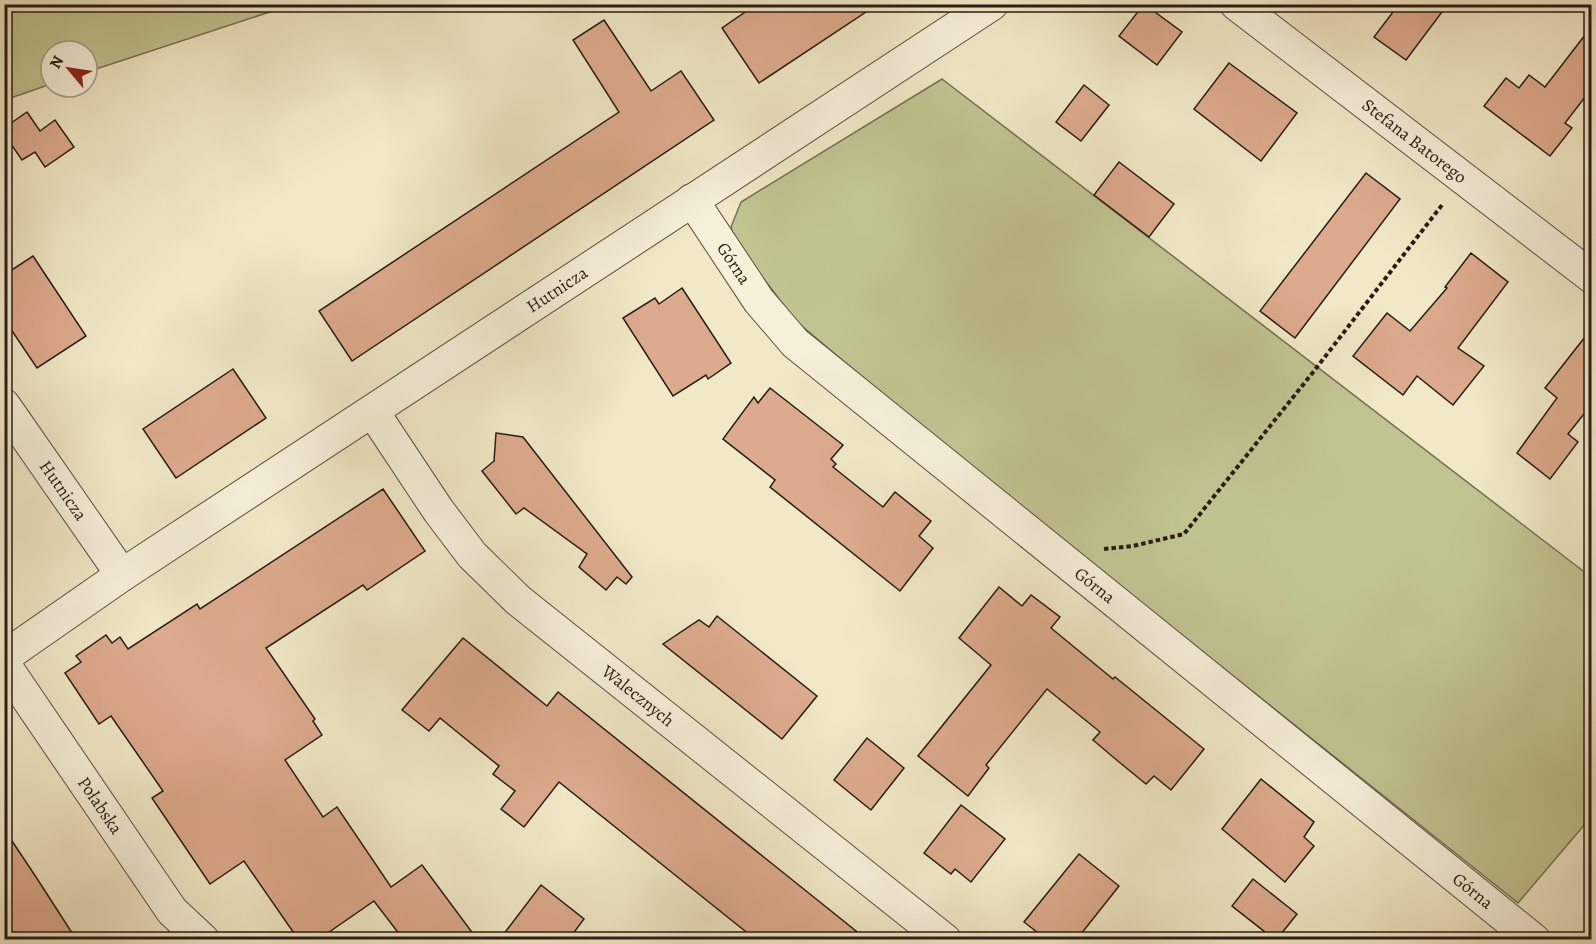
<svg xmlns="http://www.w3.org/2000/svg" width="1596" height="944" font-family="Alegreya,serif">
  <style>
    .green { fill: #c1c491; stroke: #747054; stroke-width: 1.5 }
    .building { fill: #dcaa8c; stroke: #281c16; stroke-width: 1.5 }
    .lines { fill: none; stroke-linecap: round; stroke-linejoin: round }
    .street-casing { stroke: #5a4f42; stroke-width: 34 }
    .path { stroke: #281c16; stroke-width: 4; stroke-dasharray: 4.5 3; stroke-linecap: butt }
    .street { stroke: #f6f0da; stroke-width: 32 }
    .labels { text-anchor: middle; stroke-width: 6; stroke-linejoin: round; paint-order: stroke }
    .street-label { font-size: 18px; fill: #281c16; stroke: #f6f0da }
  </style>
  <rect width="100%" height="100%" fill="#f1e8c6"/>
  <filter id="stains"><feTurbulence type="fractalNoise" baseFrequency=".00333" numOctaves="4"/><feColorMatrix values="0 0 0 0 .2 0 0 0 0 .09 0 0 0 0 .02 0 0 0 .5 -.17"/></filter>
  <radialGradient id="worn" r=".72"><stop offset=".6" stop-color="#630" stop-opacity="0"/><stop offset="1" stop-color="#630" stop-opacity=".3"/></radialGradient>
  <!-- green -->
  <g class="green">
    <path d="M4,5L5,4L291,5L87,72V51H51V84L5,100Z"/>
    <path d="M942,79L1591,577V817L1518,903L967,464L822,343L796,321L734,240L731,227L741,202Z"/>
  </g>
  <!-- building -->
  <g class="building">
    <path d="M757,4H878L759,83L722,28Z"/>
    <path d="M1144,4L1182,32L1157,65L1119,36Z"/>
    <path d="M1399,4H1448L1406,60L1374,37Z"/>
    <path d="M604,20L651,91L681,71L714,120L352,361L319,311L619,112L573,40Z"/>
    <path d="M1592,26V88L1565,123L1572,128L1550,156L1484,106L1506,78L1519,88L1529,75L1545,87Z"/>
    <path d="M1229,63L1297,113L1261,161L1194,109Z"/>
    <path d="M1084,85L1109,105L1081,141L1056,122Z"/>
    <path d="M27,112L40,131L55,120L74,147L45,167L35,152L22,160L4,134V128Z"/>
    <path d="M1119,162L1174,204L1149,237L1094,195Z"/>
    <path d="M1366,173L1400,199L1295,338L1260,311Z"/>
    <path d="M1471,253L1508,282L1458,348L1484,366L1453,405L1417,376L1403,395L1353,356L1387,313L1410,331L1447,288L1445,287Z"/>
    <path d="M33,256L86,336L37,368L4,319V275Z"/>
    <path d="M682,288L731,363L708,379L706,375L673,396L623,318L655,298L659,304Z"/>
    <path d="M1592,328V404L1568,434L1578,442L1550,479L1517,453L1557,398L1545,388Z"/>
    <path d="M233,369L266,418L176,478L143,429Z"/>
    <path d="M770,388L843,445L831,459L836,464L833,467L883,507L895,492L931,521L919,536L933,548L900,591L770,487L775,480L723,439L754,397L758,403Z"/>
    <path d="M496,433L523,437L632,577L626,584L617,577L606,590L579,567L587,554L524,508L516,514L482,471L494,461Z"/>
    <path d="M383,489L425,551L367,590L363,585L266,648L315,719L313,721L322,735L285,760L323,817L337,807L391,887L422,865L477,939H403L374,901L319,939H298L244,861L210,884L152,798L163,791L111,716L99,724L65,673L81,662L76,656L106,635L112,643L120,637L128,649L197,604L200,609Z"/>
    <path d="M999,587L1022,606L1031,595L1060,617L1051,628L1113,679L1115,677L1204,749L1171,790L1154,776L1146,784L1119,762L1093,740L1100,732L1047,689L986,765L989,768L968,796L918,756L991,665L959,638Z"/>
    <path d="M717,616L817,696L782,739L663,644L699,620L709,627Z"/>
    <path d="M463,638L547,706L558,692L866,939H755L559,782L524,827L501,809L515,791L493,774L499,766L440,718L429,731L402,710Z"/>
    <path d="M867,738L904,768L871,810L834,780Z"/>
    <path d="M1261,779L1314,822L1304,837L1314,846L1285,882L1222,829Z"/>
    <path d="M961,805L1005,839L971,882L955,869L951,874L924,853Z"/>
    <path d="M4,829L36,877L76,939H4Z"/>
    <path d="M1079,854L1119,886L1077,939H1046L1024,922Z"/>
    <path d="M1253,879L1297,914L1277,939H1274L1232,906Z"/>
    <path d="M541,885L584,919L569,939H500Z"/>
  </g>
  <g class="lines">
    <defs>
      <g id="street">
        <path id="s1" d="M1236,4L1592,277"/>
        <path id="s2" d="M692,200L759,301L795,343L1534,940"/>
        <path id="s3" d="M4,405L122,575"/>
        <path id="s4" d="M373,412L438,510L472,555L518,600L945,940"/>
        <path id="s5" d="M4,657L122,575L992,4"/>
        <path id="s6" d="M4,664L172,911L203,940"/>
      </g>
    </defs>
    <!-- street casing -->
    <use href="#street" class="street-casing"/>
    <!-- path -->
    <path class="path" d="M1104,549L1133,546L1184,534L1314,371L1442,205"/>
    <!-- street -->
    <use href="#street" class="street"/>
  </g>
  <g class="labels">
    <!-- street labels -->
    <g class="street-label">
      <text dy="6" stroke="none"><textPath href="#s1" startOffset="225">Stefana Batorego</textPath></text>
      <text dy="6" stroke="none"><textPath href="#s2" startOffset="76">Górna</textPath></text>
      <text dy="6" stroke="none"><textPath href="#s5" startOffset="664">Hutnicza</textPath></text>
      <text dy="6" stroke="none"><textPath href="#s3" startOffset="104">Hutnicza</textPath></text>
      <text dy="6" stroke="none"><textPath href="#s2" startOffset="562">Górna</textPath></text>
      <text dy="6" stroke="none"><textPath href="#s4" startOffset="392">Walecznych</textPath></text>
      <text dy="6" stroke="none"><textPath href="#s6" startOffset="171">Połabska</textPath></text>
      <text dy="6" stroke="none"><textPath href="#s2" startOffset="1048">Górna</textPath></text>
    </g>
  </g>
  <!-- margin -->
  <rect width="1596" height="944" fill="none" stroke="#f1e8c6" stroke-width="24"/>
  <rect x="6" y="6" width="1584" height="932" fill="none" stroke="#281c16" stroke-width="3"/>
  <rect x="12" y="12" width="1572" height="920" fill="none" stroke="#281c16" stroke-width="1.5"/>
  <!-- north arrow -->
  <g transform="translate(69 69) rotate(299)"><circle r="28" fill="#f6f0da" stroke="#a49b8c" stroke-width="1.5"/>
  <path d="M0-4.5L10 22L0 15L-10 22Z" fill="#8f2418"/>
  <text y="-9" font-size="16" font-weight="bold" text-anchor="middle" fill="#281c16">N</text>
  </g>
  <rect width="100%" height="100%" filter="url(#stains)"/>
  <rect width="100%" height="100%" fill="url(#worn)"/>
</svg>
